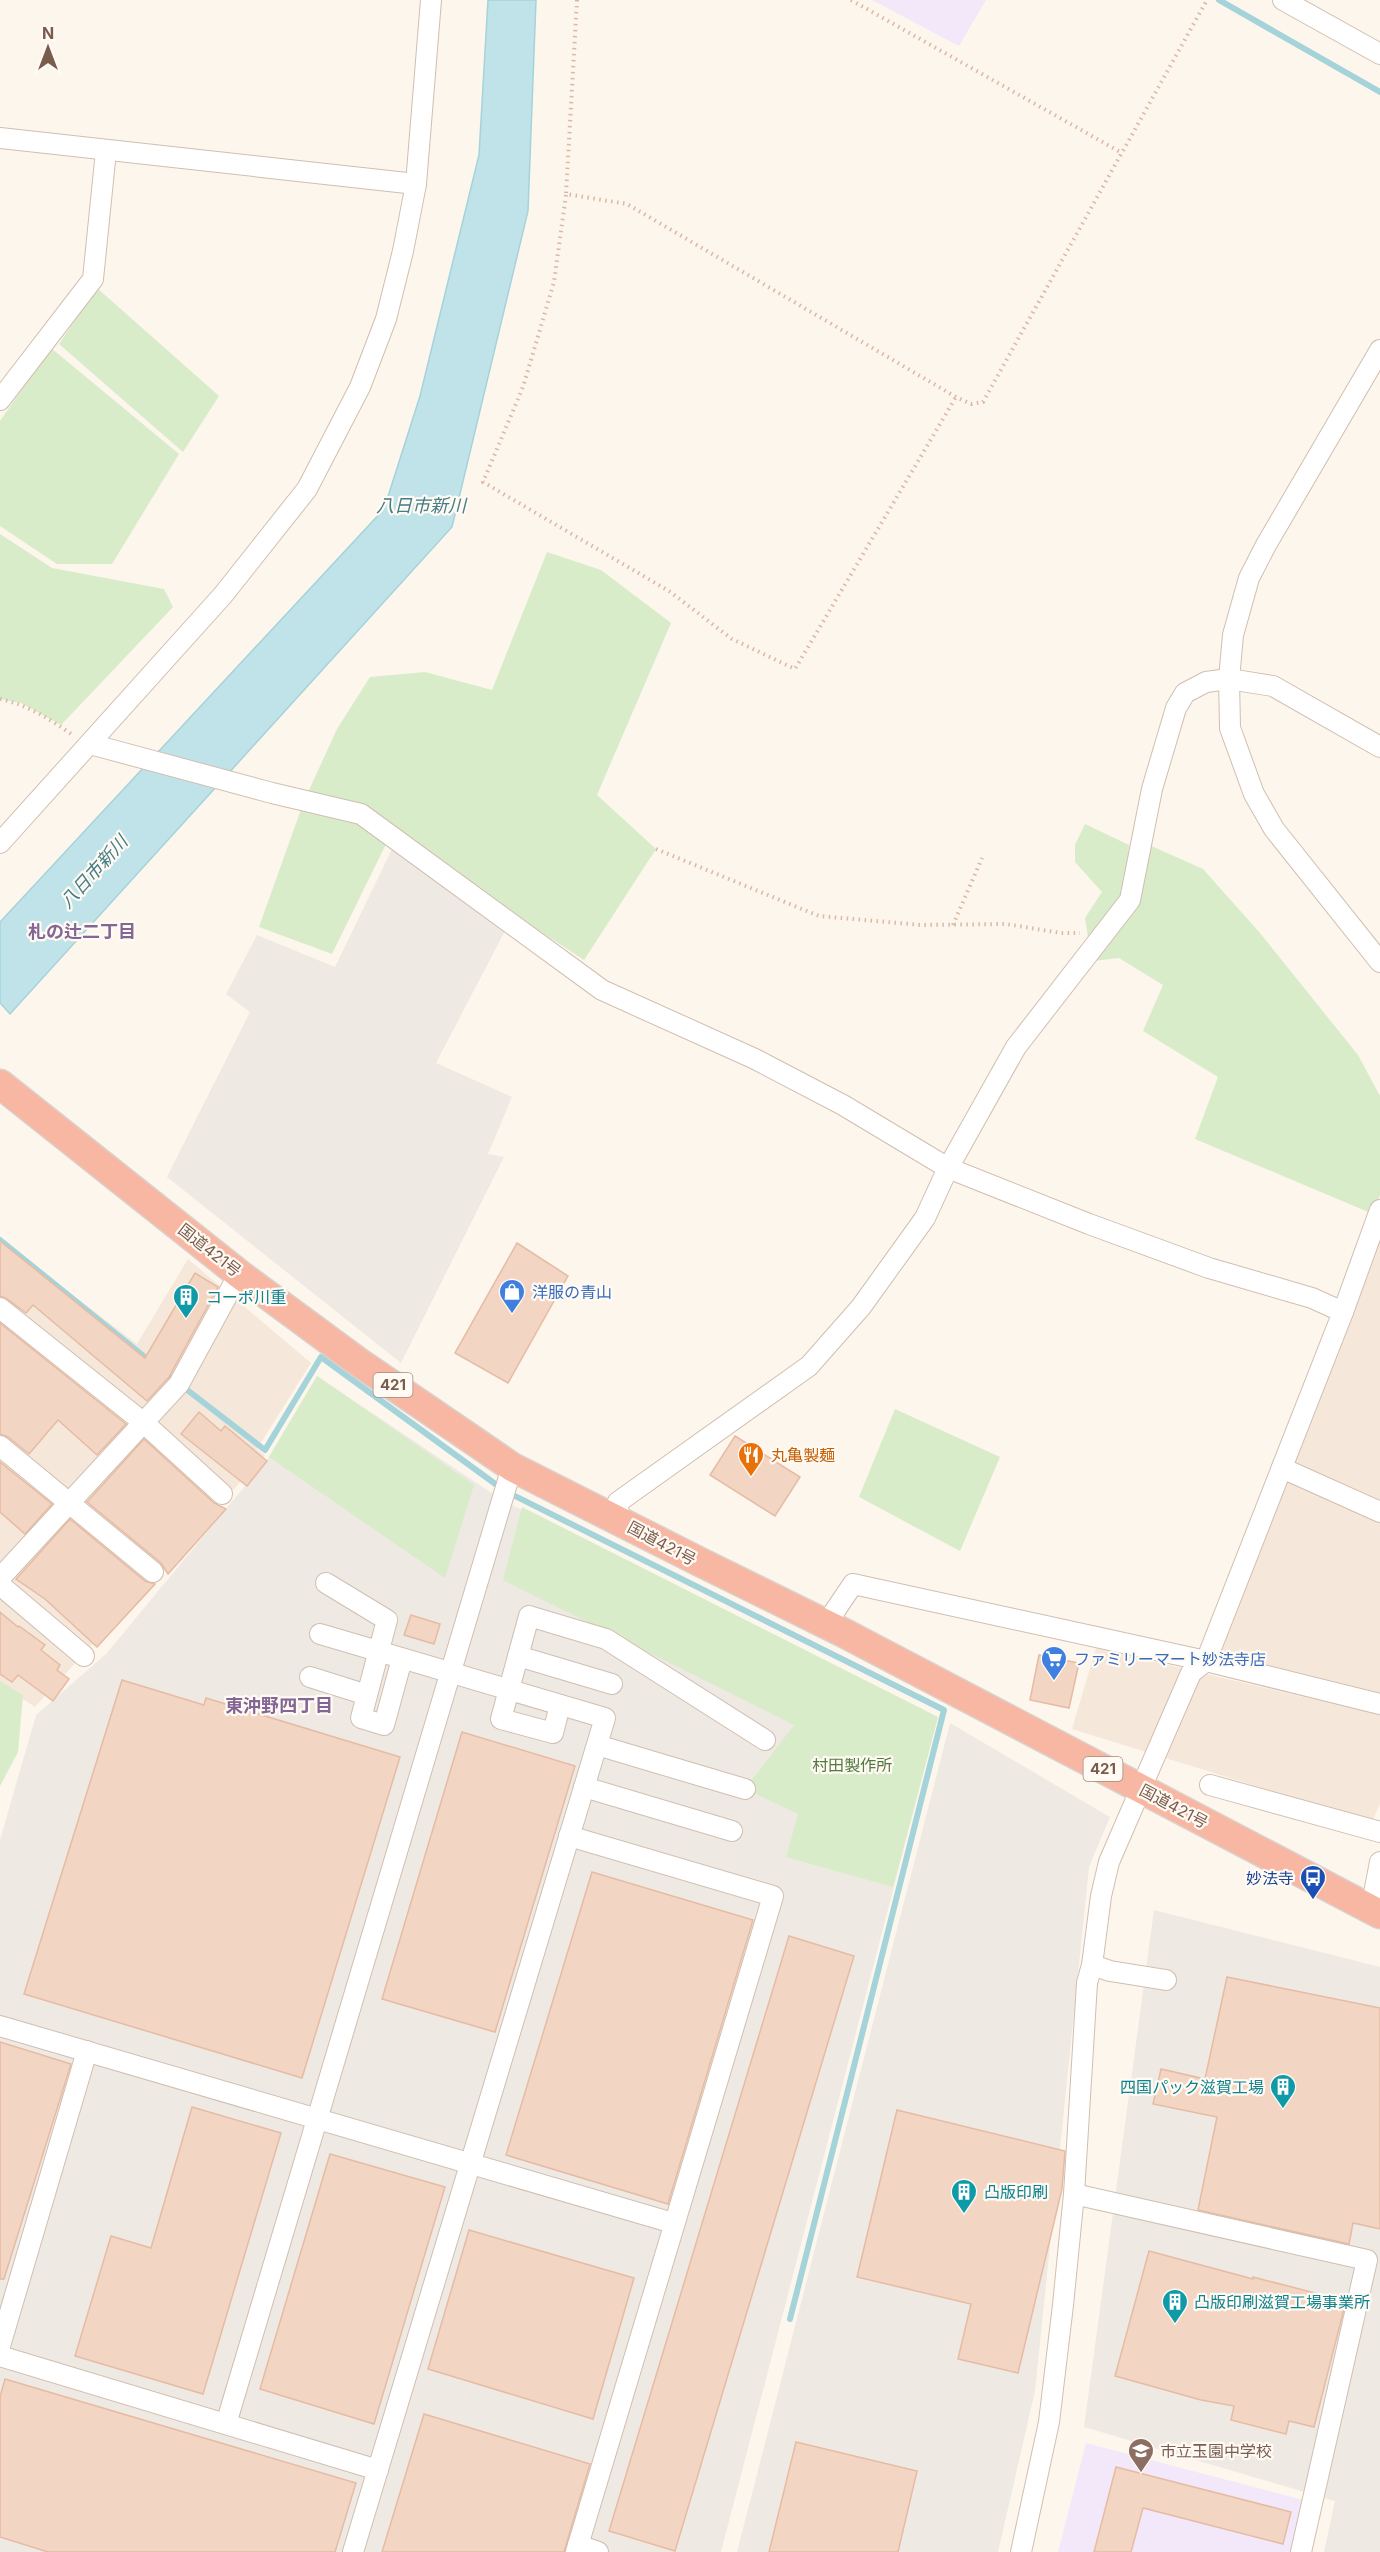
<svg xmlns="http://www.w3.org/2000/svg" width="1380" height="2552" font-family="Inter,'Noto Sans JP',sans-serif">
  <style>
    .residential { fill: #f5e8da }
    .industrial { fill: #efe9e4 }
    .education { fill: #f3e8fa }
    .green { fill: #d8ecc9 }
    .water { fill: #bfe3e8; stroke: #a5d3da; stroke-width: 1.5 }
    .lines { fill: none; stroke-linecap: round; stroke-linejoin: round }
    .stream { stroke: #a5d3da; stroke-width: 6 }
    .building { fill: #f3d5c3; stroke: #e6bba3; stroke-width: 1.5 }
    .minor-casing { stroke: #d1beb0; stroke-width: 22 }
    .highway-casing { stroke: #dad1cd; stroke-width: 31 }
    .path { stroke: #d9b8a5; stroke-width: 4; stroke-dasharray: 1.5 4.5; stroke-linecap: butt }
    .minor { stroke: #fff; stroke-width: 20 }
    .highway { stroke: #f7b7a3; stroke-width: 28 }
    .labels { text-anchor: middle; stroke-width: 4.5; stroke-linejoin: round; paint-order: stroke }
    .shield { fill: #fffaf3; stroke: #a28b7f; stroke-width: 1.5 }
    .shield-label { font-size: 15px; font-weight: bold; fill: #7a5c4d }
    .street-label { font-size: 16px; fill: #7a5c4d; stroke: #fffaf3 }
    .shop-label { font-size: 16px; fill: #366cbe; stroke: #fffaf3; text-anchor: start }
    .culture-label { font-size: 16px; fill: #0d838f; stroke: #fffaf3; text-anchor: start }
    .food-label { font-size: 16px; fill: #c56008; stroke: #fffaf3; text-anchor: start }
    .park-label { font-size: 16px; fill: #537a41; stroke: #fffaf3 }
    .transit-label { font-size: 16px; fill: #164399; stroke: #fffaf3; text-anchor: end }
    .education-label { font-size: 16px; fill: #785e54; stroke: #fffaf3; text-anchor: start }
    .water-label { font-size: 18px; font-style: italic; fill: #437c86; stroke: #fffaf3 }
    .neighbourhood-label { font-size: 18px; font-weight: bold; fill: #846695; stroke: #fffaf3 }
  </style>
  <rect width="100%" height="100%" fill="#fdf6ec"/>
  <!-- residential -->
  <g class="residential">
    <path d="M1380,1228V1695L1214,1657Z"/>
    <path d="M0,1240L137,1344L188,1259L311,1363L257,1449L265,1455L35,1707L0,1684Z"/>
    <path d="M1096,1648L1380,1715V1804L1372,1822L1072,1729Z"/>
  </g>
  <!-- industrial -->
  <g class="industrial">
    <path d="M393,847L507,927L436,1063L512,1097L488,1154L504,1157L401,1363L167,1177L250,1012L226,994L257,935L335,967Z"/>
    <path d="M317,1376L502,1500L938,1717L721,2552H0V1840L36,1715L106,1654L269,1457Z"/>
    <path d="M950,1723L1110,1817L1089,1867L1035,2391L998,2552H737Z"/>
    <path d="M1154,1910L1380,1967V2552H1324L1335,2501L1084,2427Z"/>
  </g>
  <!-- education -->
  <g class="education">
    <path d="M872,0H986L959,46Z"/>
    <path d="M1086,2443L1322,2505L1312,2552H1058Z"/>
  </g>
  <!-- green -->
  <g class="green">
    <path d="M97,288L219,396L183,452L59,344Z"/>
    <path d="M51,348L179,454L112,564H57L0,526V421Z"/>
    <path d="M0,534L52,568L164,589L173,607L61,725L21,703L0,699Z"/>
    <path d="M547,552L601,570L671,623L597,795L656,849L584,960L365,817L388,840L332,954L259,927L304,801L337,729L370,677L425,672L492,690Z"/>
    <path d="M1085,824L1129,845L1126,877L1130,900L1090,950L1085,918L1102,892L1075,862V845Z"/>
    <path d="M1147,844L1203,869L1260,933L1358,1055L1380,1096V1195L1373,1214L1195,1139L1218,1077L1143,1031L1163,985L1119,958L1093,961Z"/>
    <path d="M317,1376L474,1485L445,1578L269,1457Z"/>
    <path d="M895,1409L1000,1457L960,1551L859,1497Z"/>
    <path d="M522,1507L938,1717L893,1887L786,1857L798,1814L745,1789L794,1725L503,1580Z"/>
    <path d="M0,1681L23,1695L18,1752L0,1786Z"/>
  </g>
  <!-- water -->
  <path class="water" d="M488,0H536L528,211L452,527L10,1014L0,1003V922L384,509L420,396L479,155Z"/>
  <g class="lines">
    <!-- stream -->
    <g class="stream">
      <path d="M1219,0L1380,92"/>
      <path d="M0,1240L151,1362"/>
      <path d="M164,1372L265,1450L321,1357L505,1491L944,1710L790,2319"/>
    </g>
  </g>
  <!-- building -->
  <g class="building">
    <path d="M0,1241L145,1358L195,1273L218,1287L169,1377L147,1401L33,1305L26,1313L7,1299L0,1296Z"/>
    <path d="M517,1243L568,1276L508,1383L455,1353Z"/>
    <path d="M0,1323L126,1424L97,1455L58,1420L29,1454L8,1437L0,1434Z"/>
    <path d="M199,1412L221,1431L225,1426L267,1461L247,1486L181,1434Z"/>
    <path d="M735,1436L800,1477L775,1516L710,1475Z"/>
    <path d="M144,1439L214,1503L226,1509L168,1574L161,1563L87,1502Z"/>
    <path d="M0,1462L52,1504L25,1534L0,1512Z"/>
    <path d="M70,1519L145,1581L155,1584L97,1647L45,1599L16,1579Z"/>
    <path d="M0,1612L18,1627L19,1626L45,1645L41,1650L60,1665L57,1670L69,1679L53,1701L18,1675L12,1682L0,1674Z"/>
    <path d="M411,1615L440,1624L434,1644L404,1635Z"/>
    <path d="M1039,1655L1079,1663L1069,1708L1030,1700Z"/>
    <path d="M122,1680L204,1705L206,1698L400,1757L302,2078L24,1994Z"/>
    <path d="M462,1732L575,1766L495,2032L382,1999Z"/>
    <path d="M592,1872L753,1920L668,2204L506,2155Z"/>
    <path d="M789,1936L854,1956L675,2551L609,2531Z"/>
    <path d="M1227,1977L1380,2008V2229L1353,2223L1349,2244L1198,2210L1217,2117L1153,2104L1161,2069L1205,2079Z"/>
    <path d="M0,2042L71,2064L4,2279H0Z"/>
    <path d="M192,2107L281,2133L203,2394L75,2356L111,2236L151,2248Z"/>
    <path d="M897,2110L1065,2151L1062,2189L1018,2373L958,2359L971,2304L857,2277Z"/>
    <path d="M330,2154L445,2187L374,2424L260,2389Z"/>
    <path d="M469,2230L634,2278L593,2419L428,2369Z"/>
    <path d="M1149,2251L1253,2279V2277L1346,2301L1314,2427L1289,2421L1286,2434L1231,2420L1234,2406L1201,2400L1115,2376Z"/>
    <path d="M5,2379L356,2483L335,2552H48L0,2537V2397Z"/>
    <path d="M424,2414L590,2464L564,2552H382Z"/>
    <path d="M796,2442L917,2471L898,2552H769Z"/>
    <path d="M1116,2467L1291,2512L1283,2544L1143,2508L1131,2552H1094Z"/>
  </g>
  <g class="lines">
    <defs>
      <g id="minor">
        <path d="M1283,0L1380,54"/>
        <path d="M0,138L416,184"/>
        <path d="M1380,350L1266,545L1249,578L1233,635L1229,679L1230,728L1254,794L1274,829L1380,962"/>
        <path d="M0,400L93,279L106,151"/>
        <path d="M90,744L272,793L361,814L602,990L755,1059L843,1105L948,1168L1089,1224L1209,1268L1312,1298L1343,1312"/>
        <path d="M0,843L223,595L307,489L360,387L386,319L403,251L416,184L431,0"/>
        <path d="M0,1308L144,1423L222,1494"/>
        <path d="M0,1446L153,1572"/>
        <path d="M1282,1468L1380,1512"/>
        <path d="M619,1520L618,1502L809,1366L861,1307L925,1218L948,1168L1016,1047L1130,900L1152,789L1176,708L1185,693L1206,682L1229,679L1273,686L1380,747"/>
        <path d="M0,1578L179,1384L239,1274"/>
        <path d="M326,1583L387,1620L361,1718L384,1725L402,1659"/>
        <path d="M0,1585L84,1656"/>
        <path d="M826,1624L853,1584L1206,1661L1380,1704"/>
        <path d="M320,1634L605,1718L353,2552"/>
        <path d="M518,1656L612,1684"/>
        <path d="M310,1677L367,1695"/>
        <path d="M560,1705L553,1733L501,1719L529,1616L606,1639L765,1740"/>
        <path d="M597,1745L745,1789"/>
        <path d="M1210,1785L1380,1832"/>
        <path d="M584,1787L732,1831"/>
        <path d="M569,1836L773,1896L576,2552"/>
        <path d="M1371,1909L1380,1862"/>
        <path d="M1092,1965L1110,1971L1166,1980"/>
        <path d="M0,2026L673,2223"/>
        <path d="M1074,2194L1367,2260L1301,2552"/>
        <path d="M0,2346L87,2051"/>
        <path d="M0,2356L378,2470"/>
        <path d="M226,2424L512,1467"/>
        <path d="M578,2545L598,2552"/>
        <path d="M1021,2552L1049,2422L1063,2305L1074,2194L1087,1983L1092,1965L1101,1896L1109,1862L1191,1673L1206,1661L1343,1312L1380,1210"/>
      </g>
      <path id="highway" d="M0,1084L239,1274L357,1361L512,1467L700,1562L844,1633L1380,1914"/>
    </defs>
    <!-- minor casing -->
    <use href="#minor" class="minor-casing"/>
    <!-- highway casing -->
    <use href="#highway" class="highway-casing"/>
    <!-- path -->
    <g class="path">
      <path d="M577,0L566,194L627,204L956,397L971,404L983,402L1207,0"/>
      <path d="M851,0L1122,153"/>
      <path d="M566,195L554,282L523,387L483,482L669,591L732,639L795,669L956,397"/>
      <path d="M0,699C28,705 50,719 74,736"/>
      <path d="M656,849L819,916L921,925L1006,924L1061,933H1080"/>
      <path d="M953,925L982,858"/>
    </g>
    <!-- minor -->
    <use href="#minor" class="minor"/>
    <!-- highway -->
    <use href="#highway" class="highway"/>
  </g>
  <!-- icons -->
  <defs>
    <symbol id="shop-pin" viewBox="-11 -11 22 30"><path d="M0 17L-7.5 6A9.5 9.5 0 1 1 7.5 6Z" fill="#3f7fe0" stroke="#fffaf3"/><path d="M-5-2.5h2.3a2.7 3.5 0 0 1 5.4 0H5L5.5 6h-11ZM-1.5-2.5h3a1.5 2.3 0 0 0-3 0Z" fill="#fff"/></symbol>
    <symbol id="building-pin" viewBox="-11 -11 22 30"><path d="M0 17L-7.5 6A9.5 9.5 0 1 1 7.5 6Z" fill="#0f9aa8" stroke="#fffaf3"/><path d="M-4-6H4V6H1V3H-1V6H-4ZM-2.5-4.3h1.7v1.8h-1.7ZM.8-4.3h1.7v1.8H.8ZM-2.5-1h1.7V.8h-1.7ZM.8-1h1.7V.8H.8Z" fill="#fff"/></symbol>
    <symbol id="restaurant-pin" viewBox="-11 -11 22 30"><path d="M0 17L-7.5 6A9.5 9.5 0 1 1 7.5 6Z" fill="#e8710a" stroke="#fffaf3"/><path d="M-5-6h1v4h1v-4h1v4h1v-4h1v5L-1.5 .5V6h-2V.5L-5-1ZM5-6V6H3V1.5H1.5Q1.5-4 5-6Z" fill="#fff"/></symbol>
    <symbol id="supermarket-pin" viewBox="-11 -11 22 30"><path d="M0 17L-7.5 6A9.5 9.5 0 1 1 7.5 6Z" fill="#3f7fe0" stroke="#fffaf3"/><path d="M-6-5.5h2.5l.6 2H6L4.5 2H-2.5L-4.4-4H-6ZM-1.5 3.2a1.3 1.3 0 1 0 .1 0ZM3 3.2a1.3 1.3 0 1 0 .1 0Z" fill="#fff"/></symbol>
    <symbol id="bus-pin" viewBox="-11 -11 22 30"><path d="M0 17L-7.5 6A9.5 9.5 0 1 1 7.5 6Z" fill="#1a4fb4" stroke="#fffaf3"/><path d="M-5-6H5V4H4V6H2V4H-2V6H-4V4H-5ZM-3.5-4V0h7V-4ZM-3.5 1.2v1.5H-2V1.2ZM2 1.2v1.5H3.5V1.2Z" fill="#fff"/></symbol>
    <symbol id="school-pin" viewBox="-11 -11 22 30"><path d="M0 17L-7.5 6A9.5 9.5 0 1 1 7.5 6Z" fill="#8d6e63" stroke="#fffaf3"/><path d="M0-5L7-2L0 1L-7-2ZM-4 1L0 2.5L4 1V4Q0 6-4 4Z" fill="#fff"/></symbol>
  </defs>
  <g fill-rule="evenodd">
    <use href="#shop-pin" x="497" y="1277" width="30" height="40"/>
    <use href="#building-pin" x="171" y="1282" width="30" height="40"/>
    <use href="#restaurant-pin" x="736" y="1440" width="30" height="40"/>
    <use href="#supermarket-pin" x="1039" y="1644" width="30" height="40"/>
    <use href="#bus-pin" x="1298" y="1863" width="30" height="40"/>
    <use href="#building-pin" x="1268" y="2072" width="30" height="40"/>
    <use href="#building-pin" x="949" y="2177" width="30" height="40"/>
    <use href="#building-pin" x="1160" y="2287" width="30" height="40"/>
    <use href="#school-pin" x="1126" y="2436" width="30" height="40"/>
  </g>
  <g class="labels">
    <!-- shield labels -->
    <g class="shield">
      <rect x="373.5" y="1373" width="39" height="24" rx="4.5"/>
      <rect x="1083.5" y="1757" width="39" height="24" rx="4.5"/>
    </g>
    <g class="shield-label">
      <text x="393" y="1390">421</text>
      <text x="1103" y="1774">421</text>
    </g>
    <!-- street labels -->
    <g class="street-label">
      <text transform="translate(210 1250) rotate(38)" y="6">国道421号</text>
      <text transform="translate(662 1543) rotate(28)" y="6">国道421号</text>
      <text transform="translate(1174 1806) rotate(28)" y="6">国道421号</text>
    </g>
    <!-- shop labels -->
    <g class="shop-label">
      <text x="532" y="1298">洋服の青山</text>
      <text x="1074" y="1665">ファミリーマート妙法寺店</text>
    </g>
    <!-- culture labels -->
    <g class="culture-label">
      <text x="206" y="1303">コーポ川重</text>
      <text x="1264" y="2093" text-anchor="end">四国パック滋賀工場</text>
      <text x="984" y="2198">凸版印刷</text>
      <text x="1194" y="2308">凸版印刷滋賀工場事業所</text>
    </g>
    <!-- food labels -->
    <g class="food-label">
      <text x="771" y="1461">丸亀製麺</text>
    </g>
    <!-- park labels -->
    <g class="park-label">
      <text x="852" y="1771">村田製作所</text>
    </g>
    <!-- transit labels -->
    <g class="transit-label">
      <text x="1294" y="1884">妙法寺</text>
    </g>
    <!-- education labels -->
    <g class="education-label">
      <text x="1160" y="2457">市立玉園中学校</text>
    </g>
    <!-- water labels -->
    <g class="water-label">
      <text x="421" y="512">八日市新川</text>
      <text transform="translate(94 872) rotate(-48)" y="6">八日市新川</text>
    </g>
    <!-- neighbourhood labels -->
    <g class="neighbourhood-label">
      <text x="82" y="938">札の辻二丁目</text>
      <text x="279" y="1712">東沖野四丁目</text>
    </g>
  </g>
  <!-- north arrow -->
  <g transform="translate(48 48)" stroke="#fffaf3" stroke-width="4.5" paint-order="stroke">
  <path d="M0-4.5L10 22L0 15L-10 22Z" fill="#7a5c4d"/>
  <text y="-9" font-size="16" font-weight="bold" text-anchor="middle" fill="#7a5c4d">N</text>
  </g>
</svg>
